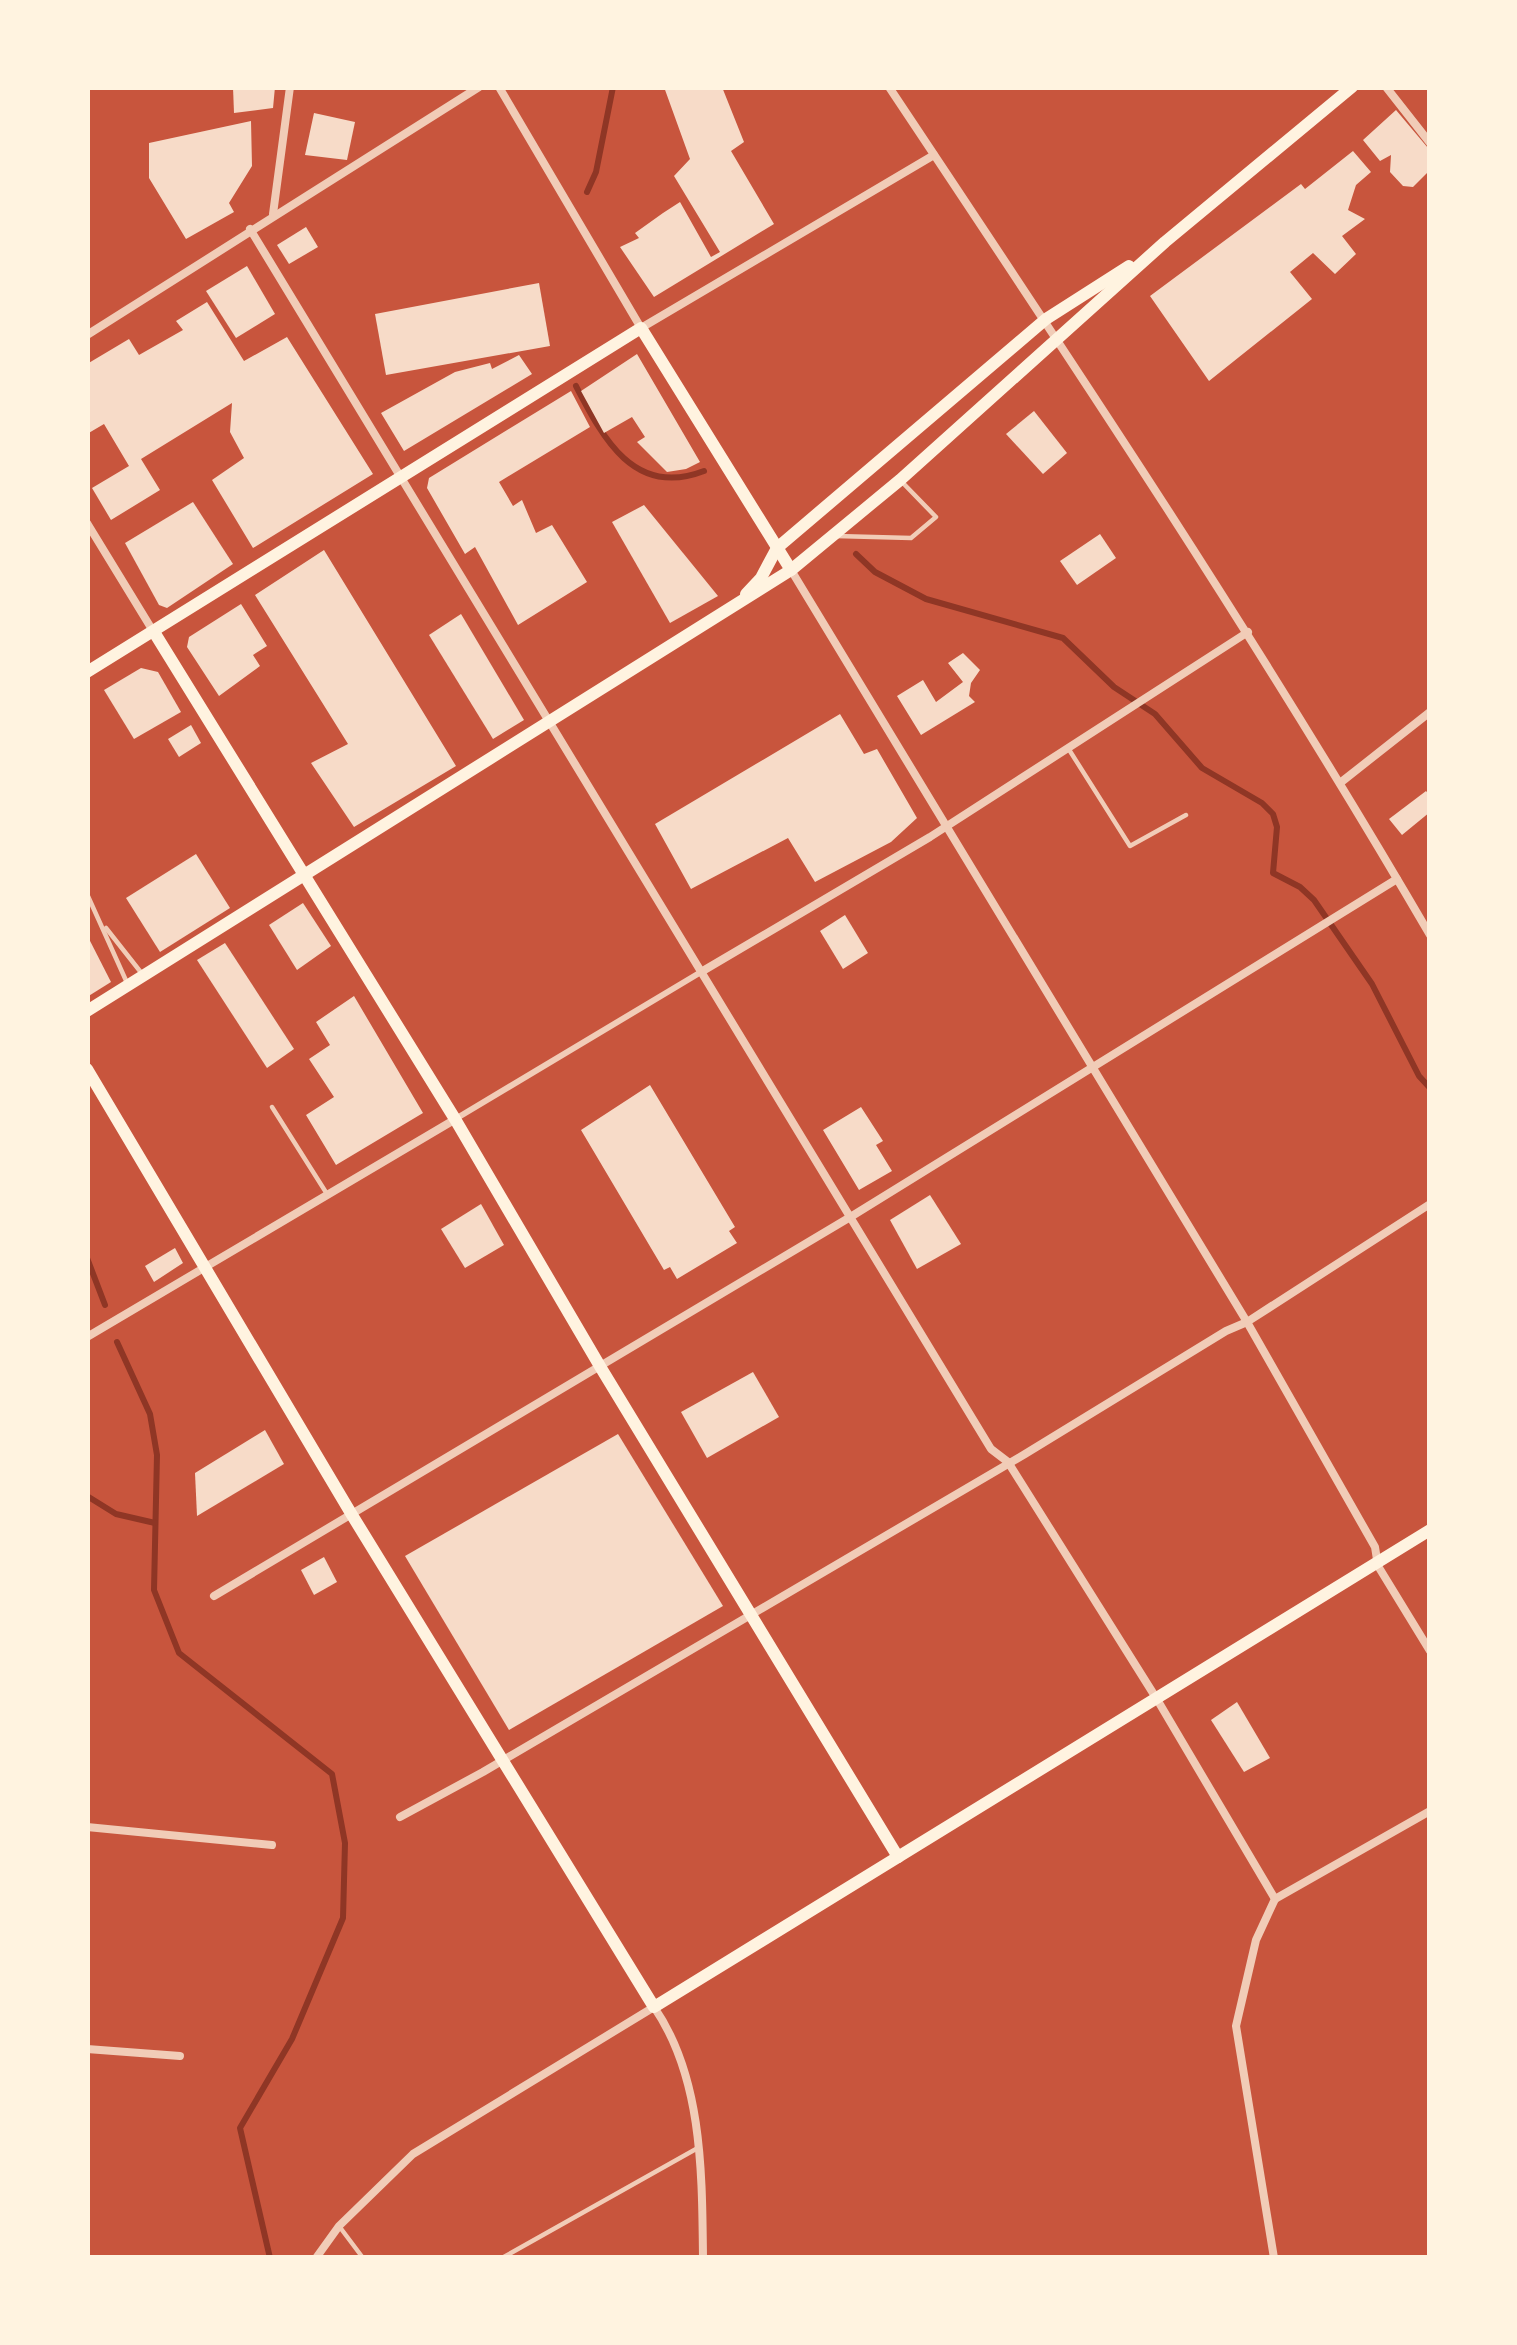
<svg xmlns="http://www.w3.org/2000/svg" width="1517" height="2345" font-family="Montserrat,sans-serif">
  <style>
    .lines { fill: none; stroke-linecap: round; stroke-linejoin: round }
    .stream { stroke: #8f3625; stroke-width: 6 }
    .building { fill: #f7dbc8 }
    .service { stroke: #f1ccb7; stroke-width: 4.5 }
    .pedestrian { stroke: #f1ccb7; stroke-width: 6 }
    .minor { stroke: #f1ccb7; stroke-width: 8 }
    .secondary { stroke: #fff3e0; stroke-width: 12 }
  </style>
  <rect width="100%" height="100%" fill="#c8553d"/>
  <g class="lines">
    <!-- stream -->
    <g class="stream">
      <path d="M587,192L596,172L613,87"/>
      <path d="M576,386C603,438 634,498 704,471"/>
      <path d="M856,554L875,572L926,599L1063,638L1114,687L1155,714L1202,768L1262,803L1273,814L1277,827L1273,873L1300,887L1314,900L1372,984L1419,1076L1430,1088"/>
      <path d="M87,1258L105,1305"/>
      <path d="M117,1342L150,1414L157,1455L154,1590L179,1653L332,1774L345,1843L343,1918L292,2039L240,2128L270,2258"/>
      <path d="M87,1496L116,1514L155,1523"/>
    </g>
  </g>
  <!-- building -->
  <g class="building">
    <path d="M233,87H275L273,108L234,113Z"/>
    <path d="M664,87H722L744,142L731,151L774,224L654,297L620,247L639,238L635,233L663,213L680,202L711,257L720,252L674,176L690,159Z"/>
    <path d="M1396,110L1428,148L1430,170L1413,187L1403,186L1390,172L1391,155L1380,161L1363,140Z"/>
    <path d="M314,113L355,122L347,160L305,155Z"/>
    <path d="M251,121L252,166L229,203L234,212L186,239L149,178V143Z"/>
    <path d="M1353,151L1371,172L1356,185L1348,210L1365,219L1342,236L1356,254L1335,274L1313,253L1290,272L1312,299L1209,381L1150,296L1301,184L1305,189Z"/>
    <path d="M306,227L318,247L289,264L277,245Z"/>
    <path d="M247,266L275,314L236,338L206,291Z"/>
    <path d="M539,283L550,346L386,375L375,314Z"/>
    <path d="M207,302L244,361L287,337L373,474L253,548L212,480L244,458L230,432L232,403L141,459L160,490L111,520L92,488L129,466L104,424L87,434V364L129,339L139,355L183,330L176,321Z"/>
    <path d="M637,354L700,462L686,469L667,472L637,442L645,437L632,417L604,433L581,391Z"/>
    <path d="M519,355L532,374L404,451L381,413L455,372L490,363L492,369Z"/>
    <path d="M571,391L590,427L499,482L513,506L522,500L536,533L552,525L587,582L518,625L475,547L465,554L427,488L429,478Z"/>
    <path d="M1034,411L1067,453L1043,474L1006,434Z"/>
    <path d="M193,502L233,564L167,608L159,605L125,543Z"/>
    <path d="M644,505L718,596L670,623L612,522Z"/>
    <path d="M1100,534L1116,558L1077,585L1060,561Z"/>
    <path d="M324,550L456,766L354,827L311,763L348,744L255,595Z"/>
    <path d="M241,604L267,646L253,655L260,666L219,696L187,647L189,637Z"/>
    <path d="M461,614L524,720L493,739L429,635Z"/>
    <path d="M963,653L980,670L971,683L969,696L975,702L921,735L897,696L923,680L936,702L963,682L948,663Z"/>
    <path d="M141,668L158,672L181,712L134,739L104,690Z"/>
    <path d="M840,714L864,754L877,749L917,818L891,842L815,882L788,838L691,889L655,824Z"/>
    <path d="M191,725L201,743L179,757L168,739Z"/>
    <path d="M1426,791L1430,796V812L1402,835L1389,819Z"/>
    <path d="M196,854L230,908L160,952L126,898Z"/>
    <path d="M303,903L331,946L297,970L269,925Z"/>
    <path d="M845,915L868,953L843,969L820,931Z"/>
    <path d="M87,935L111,982L87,997Z"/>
    <path d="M225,943L294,1049L267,1068L197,960Z"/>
    <path d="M354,996L423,1113L336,1165L306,1115L334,1097L309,1059L330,1045L316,1022Z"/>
    <path d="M650,1085L735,1227L729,1231L737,1243L677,1279L670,1267L664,1270L581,1130Z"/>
    <path d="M861,1107L883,1141L876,1145L892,1171L859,1190L823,1130Z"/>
    <path d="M930,1195L961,1244L917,1269L890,1220Z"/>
    <path d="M481,1204L504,1245L465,1268L441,1229Z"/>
    <path d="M175,1248L183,1263L154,1282L145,1266Z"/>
    <path d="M753,1372L779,1417L707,1458L681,1412Z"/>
    <path d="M265,1430L284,1464L197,1516L195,1473Z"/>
    <path d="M618,1434L723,1606L509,1730L405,1556Z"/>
    <path d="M324,1557L337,1582L314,1595L301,1570Z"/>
    <path d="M1237,1702L1270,1758L1244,1772L1211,1720Z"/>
  </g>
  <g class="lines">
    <!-- service -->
    <g class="service">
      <path d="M836,536L911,538L936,517L902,482"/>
      <path d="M1068,748L1130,846L1186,815"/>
      <path d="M87,894L128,985"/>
      <path d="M106,928L143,975"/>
      <path d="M272,1107L327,1194"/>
      <path d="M339,2226L363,2258"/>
      <path d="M502,2258L696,2149"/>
    </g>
    <!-- pedestrian -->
    <path class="pedestrian" d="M457,1118L701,972"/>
    <!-- minor -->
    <g class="minor">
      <path d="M499,87L641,328L934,155"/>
      <path d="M889,87C1075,366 1261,645 1430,935"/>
      <path d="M1386,87L1430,143"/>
      <path d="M273,214L290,87"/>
      <path d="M250,229L991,1449L1008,1462L1158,1701L1275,1899L1256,1940L1236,2026L1274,2258"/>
      <path d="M87,335L479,87"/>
      <path d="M87,523L153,631"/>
      <path d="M791,570L1247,1322L1375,1547L1378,1566L1430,1651"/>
      <path d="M1340,783L1430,712"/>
      <path d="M701,972L930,837L1248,632"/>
      <path d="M87,1337L454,1120"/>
      <path d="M214,1596L852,1216L1397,879"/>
      <path d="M400,1817L483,1772L1025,1454L1226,1331L1247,1322L1430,1204"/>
      <path d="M87,1827L272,1845"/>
      <path d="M1275,1899L1430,1811"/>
      <path d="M87,2049L180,2056"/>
      <path d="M316,2258L339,2226L413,2154L654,2007C703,2078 702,2175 703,2258"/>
    </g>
    <!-- secondary -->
    <g class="secondary">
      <path d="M746,594L761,578L777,548L1046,319L1129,266"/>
      <path d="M154,632L455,1119L601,1368L898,1857"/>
      <path d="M87,672L641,328L791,570"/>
      <path d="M87,1011L791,570L900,480L1165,242L1352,87"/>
      <path d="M87,1069L352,1515L654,2007L1430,1530"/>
    </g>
  </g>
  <!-- border -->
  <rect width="1517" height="2345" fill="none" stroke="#fff3e0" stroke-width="180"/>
</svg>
